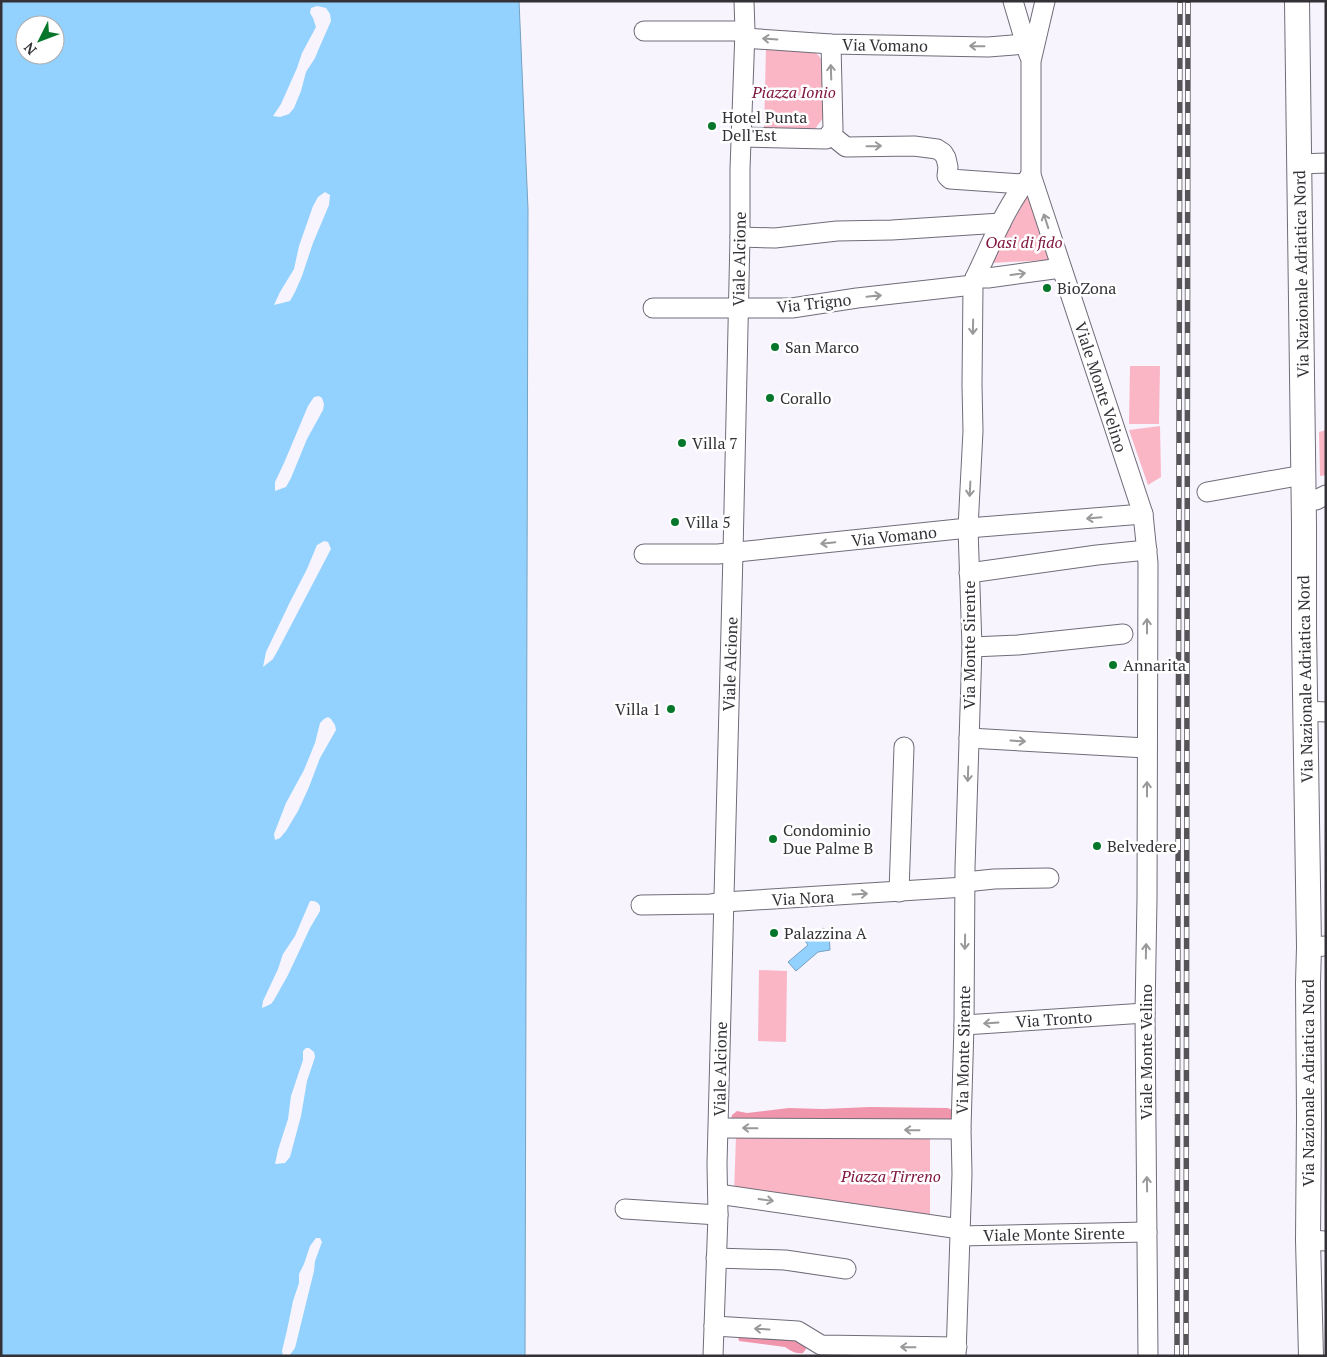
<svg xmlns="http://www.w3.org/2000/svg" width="1327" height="1357" font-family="'PT Serif',serif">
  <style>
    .green { fill: #fbb6c6 }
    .forest { fill: #ef95ac }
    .water { fill: #93d2fe; stroke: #76a2c2; fill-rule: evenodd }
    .pier { fill: #f7f4fd }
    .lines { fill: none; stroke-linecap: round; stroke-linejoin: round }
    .minor-casing { stroke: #706c79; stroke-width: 21 }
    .major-casing { stroke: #706c79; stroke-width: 26 }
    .minor { stroke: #fff; stroke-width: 19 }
    .major { stroke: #fff; stroke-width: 24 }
    .rail-casing { stroke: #565459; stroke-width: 5.5 }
    .rail { stroke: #fff; stroke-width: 4; stroke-dasharray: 11; stroke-linecap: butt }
    .oneway { stroke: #99989a }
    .poi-dot { fill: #05762a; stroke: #fff; stroke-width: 2 }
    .labels { text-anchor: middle; stroke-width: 5; stroke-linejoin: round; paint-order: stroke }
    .street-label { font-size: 16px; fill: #333136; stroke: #fff }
    .park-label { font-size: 16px; font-style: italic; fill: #801740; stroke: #fff }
    .poi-label { font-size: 16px; fill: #333136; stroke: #fff; text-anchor: start }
  </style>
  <rect width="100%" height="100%" fill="#f7f4fd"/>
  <!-- green -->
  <g class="green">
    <path d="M766,47L811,49L819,56L824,65L823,118L815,129H764Z"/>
    <path d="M1028,195L1050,260L990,263Z"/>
    <path d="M1130,366H1160L1159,424H1129Z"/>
    <path d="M1160,426L1161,477L1148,485L1129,430Z"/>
    <path d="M1326,430V475L1320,476L1319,432Z"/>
    <path d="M759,970L787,971L786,1042L758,1041Z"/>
    <path d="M736,1136L930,1137V1220L734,1194Z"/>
  </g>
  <!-- forest -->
  <g class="forest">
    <path d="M870,1107L947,1108L954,1110L953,1119L946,1123H730L732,1115L737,1111L747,1113L789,1108L823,1109Z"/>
    <path d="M776,1332L805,1344L806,1349L803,1353C796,1354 791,1351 785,1347L739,1341L738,1336Z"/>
  </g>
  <!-- water -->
  <g class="water">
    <path d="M1,1H519L528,209L525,1356H1ZM25,25H55V55H25Z"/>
    <path d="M823,928L829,932L830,950L818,952L796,971L788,962L808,945L801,935L805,929L811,931L815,940L819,938Z"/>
  </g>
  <!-- pier -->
  <g class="pier">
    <path d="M317,6L326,8L330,14L331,21L320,46L315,58L306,72L301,91L294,108L289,114L280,117L273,116L281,104L297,68L302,53L316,27L313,18L310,13L311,8Z"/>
    <path d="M325,192L330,195L329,205L313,243L302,276L295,292L290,301L274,305L280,292L294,269L299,246L313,206L318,197Z"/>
    <path d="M319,396L322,398L324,404L323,410L307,439L291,478L286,487L275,491V482L284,463L308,406L314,397Z"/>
    <path d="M324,541L328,542L331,549L278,650L273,659L263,667L266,652L290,602L307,569L317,545Z"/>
    <path d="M328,717L331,719L335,725L336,730L320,758L309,787L298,811L286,831L280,838L275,840L274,834L286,803L304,770L315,743L320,723L324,719Z"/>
    <path d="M310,901H314L318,903L320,906V911L310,928L288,975L274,1000L271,1004L262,1008L263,1001L278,969L283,954L295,936Z"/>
    <path d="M306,1048H309L314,1052L315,1057L307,1081L301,1116L290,1157L285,1163L275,1164L278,1150L288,1119L291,1096L303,1060V1051Z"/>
    <path d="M316,1238H320L322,1242L315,1261L314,1271L295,1348L289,1356H283L282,1351L287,1330L293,1301L299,1283V1274L304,1264L310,1246Z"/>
  </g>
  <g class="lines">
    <defs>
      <g id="minor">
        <path d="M1013,1L1029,55"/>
        <path d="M1045,1L1031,61V175L1143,514L1148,563L1147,899L1145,1013L1148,1356"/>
        <path d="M644,31H745"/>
        <path d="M744,38L831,44L988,47L1026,44"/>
        <path d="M830,134L846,147L914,146L937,149L943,153L946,158L948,167L947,176L950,179L1023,184"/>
        <path d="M741,137L826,139L833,130L831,44"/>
        <path d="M1300,164L1326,163"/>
        <path d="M740,237L775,238L837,231L892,230L1001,223"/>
        <path d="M975,278H988L1061,268"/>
        <path d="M653,308H792L857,298L973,285"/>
        <path d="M1207,492L1303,475"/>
        <path d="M1303,500H1316L1326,495"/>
        <path d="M644,554H718L968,528L1143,514"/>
        <path d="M969,573L1097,555L1147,550"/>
        <path d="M972,647L1018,645L1123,634"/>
        <path d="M1306,711L1326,712"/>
        <path d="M969,738L1146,748"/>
        <path d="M965,882L994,879L1049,878"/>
        <path d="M899,892L904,747"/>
        <path d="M641,905L711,904L724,902L965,887"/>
        <path d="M1309,947L1326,946"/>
        <path d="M964,1025L1145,1013"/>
        <path d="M719,1128L961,1129"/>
        <path d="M718,1194L960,1229"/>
        <path d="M625,1209L718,1215"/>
        <path d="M960,1236L1147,1232"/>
        <path d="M1308,1240L1326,1241"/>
        <path d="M716,1258L785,1260L846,1269"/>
        <path d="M714,1326L798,1331L821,1345L957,1347"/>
        <path d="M713,1356L718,1215L717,1164L733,553L740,237V169L745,31L744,1"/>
        <path d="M956,1356L962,1174L961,1129L964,1025L965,868L972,647L968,528L973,431L972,385L973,285L975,278C992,243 1006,205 1031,175"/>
      </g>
      <path id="major" d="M1297,1L1304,525V630L1309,947L1308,983L1309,1117L1308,1240L1311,1356"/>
    </defs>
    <!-- minor casing -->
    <use href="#minor" class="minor-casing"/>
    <!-- major casing -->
    <use href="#major" class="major-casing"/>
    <!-- minor -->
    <use href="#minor" class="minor"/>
    <!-- major -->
    <use href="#major" class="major"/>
    <defs>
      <g id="rail">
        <path d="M1177,1356L1180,1"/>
        <path d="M1186,1356L1188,1"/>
      </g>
    </defs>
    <!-- rail casing -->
    <use href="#rail" class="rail-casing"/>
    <!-- rail -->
    <use href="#rail" class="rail"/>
  </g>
  <!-- one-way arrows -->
  <defs><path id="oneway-shaft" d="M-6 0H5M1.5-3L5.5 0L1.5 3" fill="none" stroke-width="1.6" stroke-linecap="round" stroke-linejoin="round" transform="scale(1.25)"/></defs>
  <g class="oneway">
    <use href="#oneway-shaft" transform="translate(770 39) rotate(-176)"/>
    <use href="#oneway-shaft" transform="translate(977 46) rotate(-179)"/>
    <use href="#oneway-shaft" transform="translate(831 72) rotate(-92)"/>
    <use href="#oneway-shaft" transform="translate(874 146) rotate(-1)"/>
    <use href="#oneway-shaft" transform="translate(1046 221) rotate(-108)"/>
    <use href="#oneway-shaft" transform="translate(1018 274) rotate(-8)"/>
    <use href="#oneway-shaft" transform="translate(874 296) rotate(-6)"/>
    <use href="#oneway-shaft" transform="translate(973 327) rotate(91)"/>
    <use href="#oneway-shaft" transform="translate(970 489) rotate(93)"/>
    <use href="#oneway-shaft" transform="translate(1094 518) rotate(175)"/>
    <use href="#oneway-shaft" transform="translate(828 543) rotate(174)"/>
    <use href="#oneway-shaft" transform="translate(1147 626) rotate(-90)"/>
    <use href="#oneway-shaft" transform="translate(1018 741) rotate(3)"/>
    <use href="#oneway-shaft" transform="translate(968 774) rotate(92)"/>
    <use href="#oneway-shaft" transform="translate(1147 789) rotate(-90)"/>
    <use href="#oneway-shaft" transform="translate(860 894) rotate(-3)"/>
    <use href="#oneway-shaft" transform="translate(965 942) rotate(91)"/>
    <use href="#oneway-shaft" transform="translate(1146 951) rotate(-89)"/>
    <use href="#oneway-shaft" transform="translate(991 1023) rotate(176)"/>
    <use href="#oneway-shaft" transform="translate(750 1128) rotate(-179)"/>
    <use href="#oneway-shaft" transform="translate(912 1130) rotate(-179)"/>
    <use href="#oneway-shaft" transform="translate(1147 1184) rotate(-91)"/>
    <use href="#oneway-shaft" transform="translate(766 1200) rotate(8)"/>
    <use href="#oneway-shaft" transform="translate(762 1329) rotate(-177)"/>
    <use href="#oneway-shaft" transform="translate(908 1347) rotate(-179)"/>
  </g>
  <!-- markers -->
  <g class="poi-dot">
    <circle cx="712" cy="126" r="5"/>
    <circle cx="1047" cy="288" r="5"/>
    <circle cx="775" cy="347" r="5"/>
    <circle cx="770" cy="398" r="5"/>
    <circle cx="682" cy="443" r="5"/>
    <circle cx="675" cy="522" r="5"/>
    <circle cx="1113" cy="665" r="5"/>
    <circle cx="671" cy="709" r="5"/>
    <circle cx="773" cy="839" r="5"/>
    <circle cx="1097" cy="846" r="5"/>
    <circle cx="774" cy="933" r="5"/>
  </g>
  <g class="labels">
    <!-- street labels -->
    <g class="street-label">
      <text transform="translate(885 45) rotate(1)" y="6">Via Vomano</text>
      <text transform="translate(739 259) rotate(-89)" y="6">Viale Alcione</text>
      <text transform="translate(1301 274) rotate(-91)" y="6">Via Nazionale Adriatica Nord</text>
      <text transform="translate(814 303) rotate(-6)" y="6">Via Trigno</text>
      <text transform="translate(1101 387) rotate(72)" y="6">Viale Monte Velino</text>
      <text transform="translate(894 536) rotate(-6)" y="6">Via Vomano</text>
      <text transform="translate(969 645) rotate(-90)" y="6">Via Monte Sirente</text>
      <text transform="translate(730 664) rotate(-88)" y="6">Viale Alcione</text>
      <text transform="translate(1305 679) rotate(-91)" y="6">Via Nazionale Adriatica Nord</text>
      <text transform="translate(803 898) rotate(-3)" y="6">Via Nora</text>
      <text transform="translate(1054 1019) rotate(-4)" y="6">Via Tronto</text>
      <text transform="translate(963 1050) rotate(-89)" y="6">Via Monte Sirente</text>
      <text transform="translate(1146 1052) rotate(-90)" y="6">Viale Monte Velino</text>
      <text transform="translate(720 1069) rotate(-89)" y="6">Viale Alcione</text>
      <text transform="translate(1308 1083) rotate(-90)" y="6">Via Nazionale Adriatica Nord</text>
      <text transform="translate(1054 1234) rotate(-1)" y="6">Viale Monte Sirente</text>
    </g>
    <!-- park labels -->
    <g class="park-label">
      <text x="794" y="98">Piazza Ionio</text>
      <text x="1024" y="248">Oasi di fido</text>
      <text x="891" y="1182">Piazza Tirreno</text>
    </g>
    <!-- poi labels -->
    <g class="poi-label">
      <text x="722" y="123">Hotel Punta<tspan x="722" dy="18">Dell'Est</tspan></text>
      <text x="1057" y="294">BioZona</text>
      <text x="785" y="353">San Marco</text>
      <text x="780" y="404">Corallo</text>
      <text x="692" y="449">Villa 7</text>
      <text x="685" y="528">Villa 5</text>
      <text x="1123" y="671">Annarita</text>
      <text x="661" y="715" text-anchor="end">Villa 1</text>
      <text x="783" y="836">Condominio<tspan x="783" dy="18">Due Palme B</tspan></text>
      <text x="1107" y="852">Belvedere</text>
      <text x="784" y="939">Palazzina A</text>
    </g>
  </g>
  <!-- border -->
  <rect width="1327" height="1357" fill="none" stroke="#333136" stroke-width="5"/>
  <!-- north arrow -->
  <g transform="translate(40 40) rotate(228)"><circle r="24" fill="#ffffff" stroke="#adadaf"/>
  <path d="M0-4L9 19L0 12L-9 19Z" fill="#05762a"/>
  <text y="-8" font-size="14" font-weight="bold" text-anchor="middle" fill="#333136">N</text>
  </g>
</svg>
